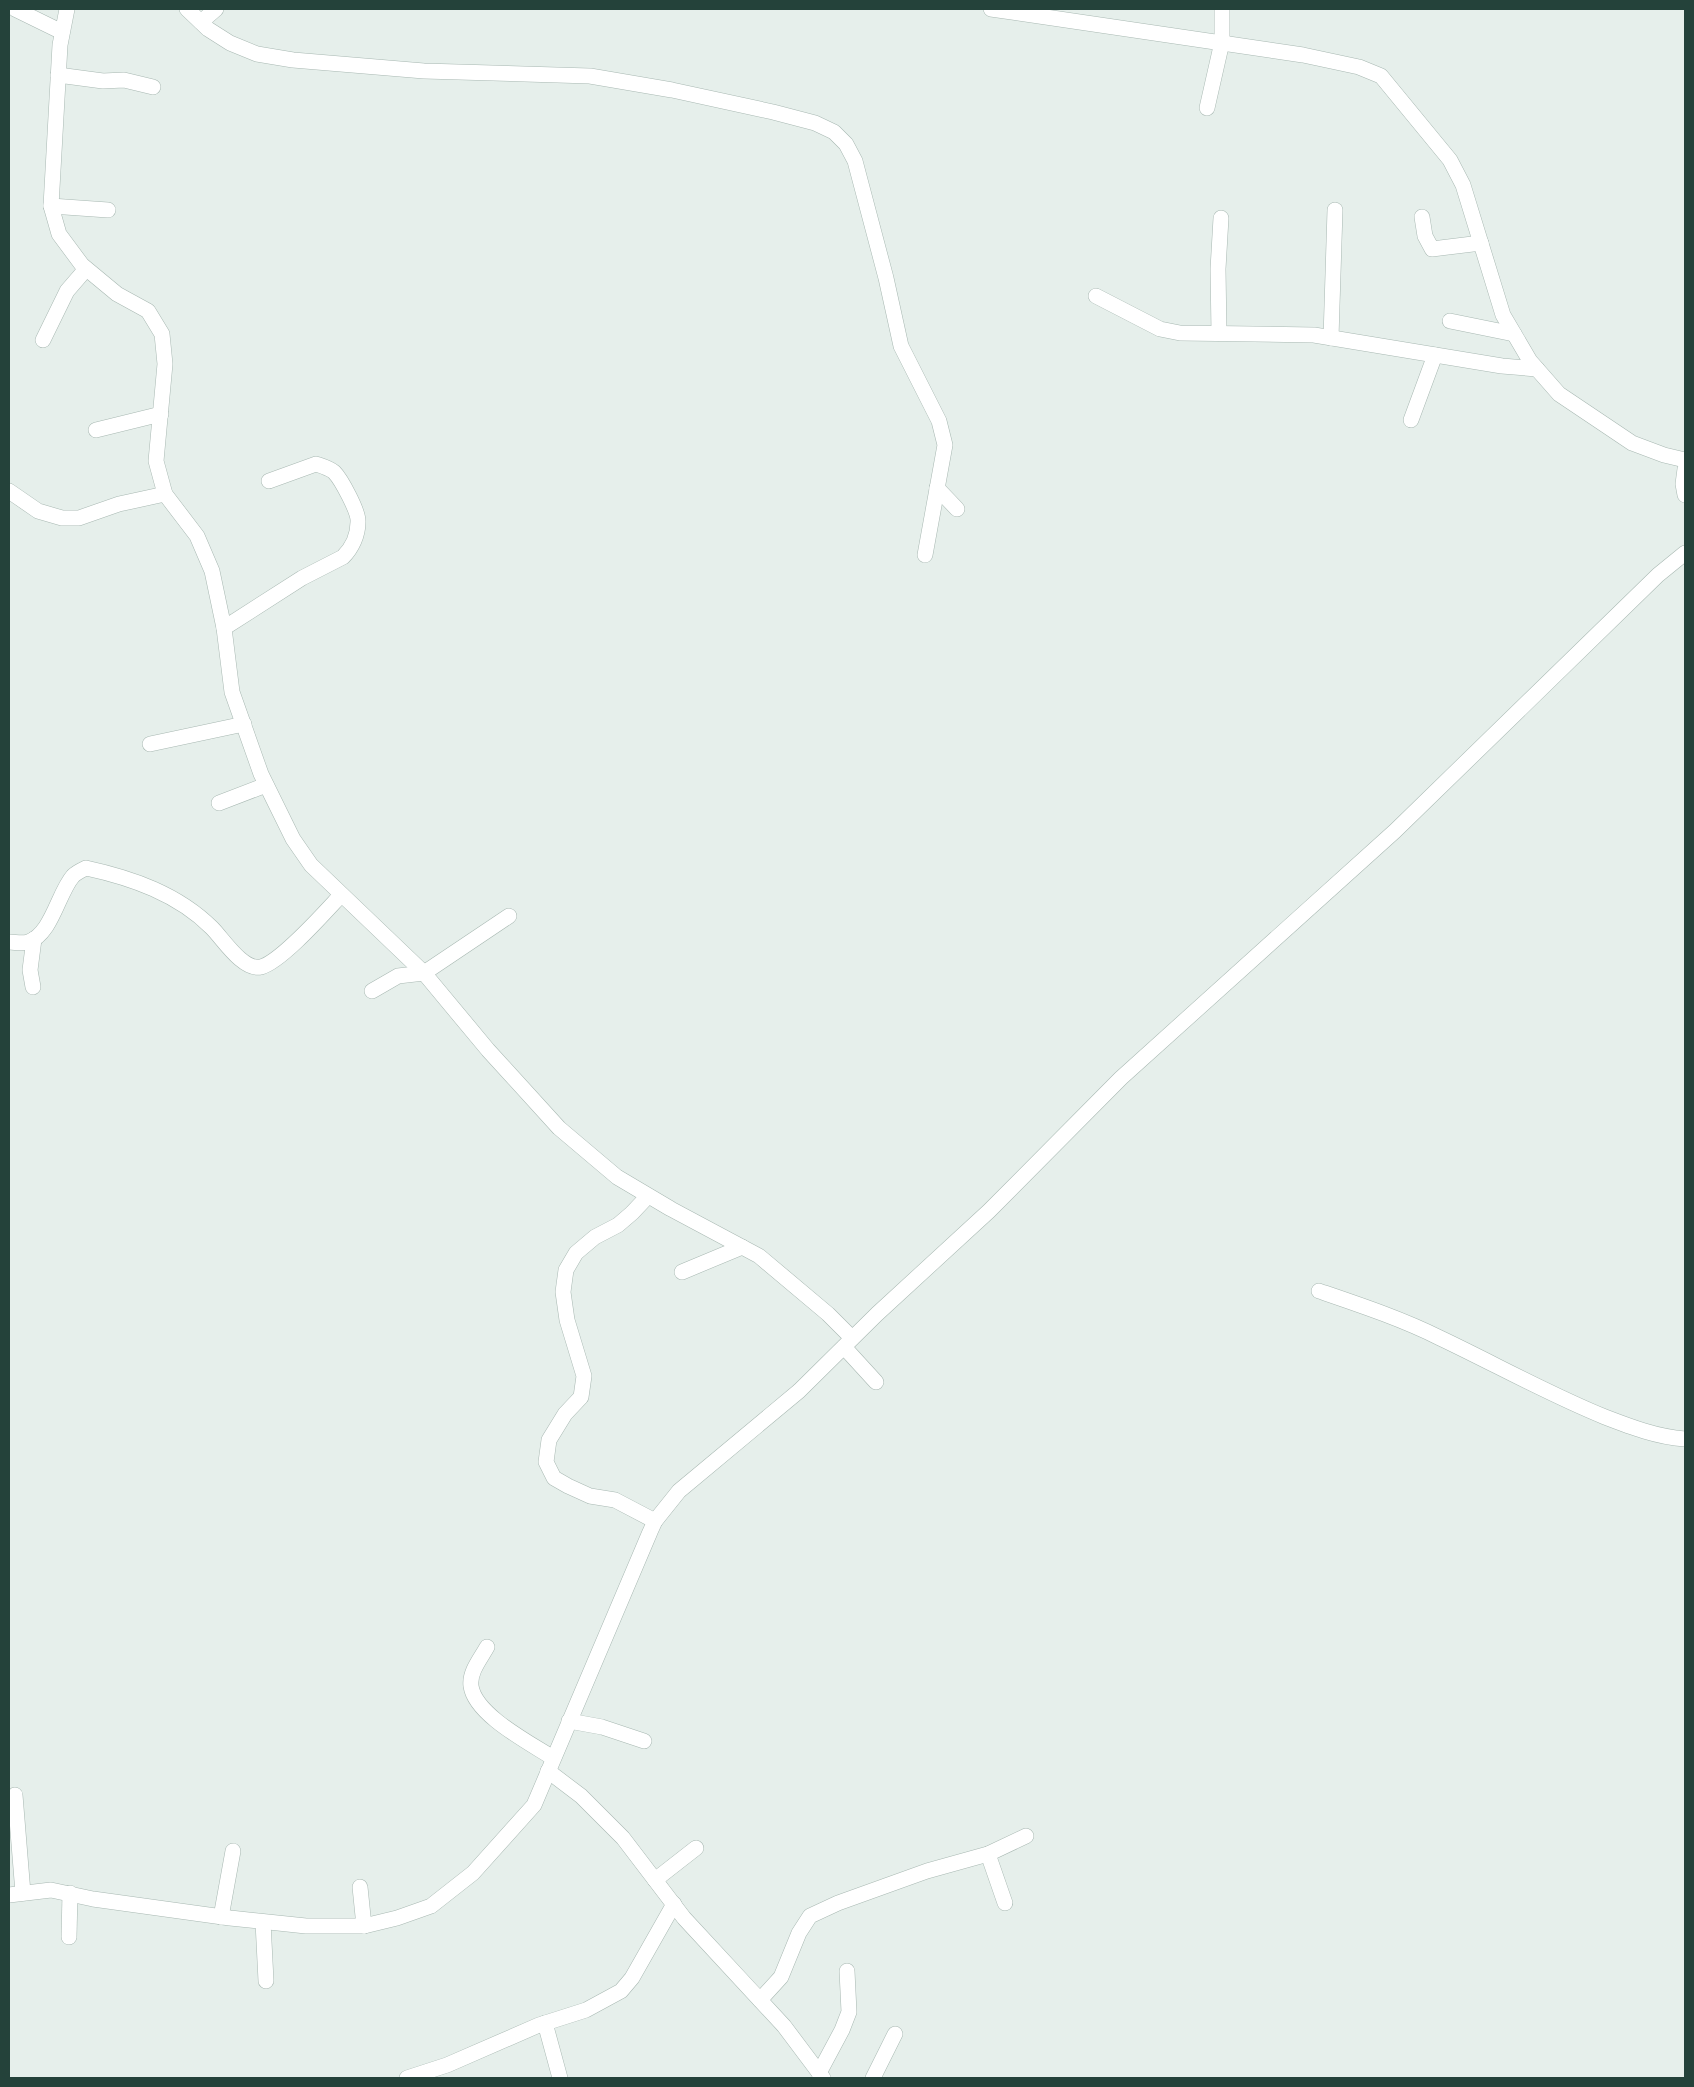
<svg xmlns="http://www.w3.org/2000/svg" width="1694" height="2087" font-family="'Open Sans',sans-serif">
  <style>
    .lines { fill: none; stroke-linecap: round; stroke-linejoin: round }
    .minor-casing { stroke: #a8b8b2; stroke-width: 16 }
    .minor { stroke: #fff; stroke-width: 15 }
  </style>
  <rect width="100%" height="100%" fill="#e6efeb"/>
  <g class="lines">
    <defs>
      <g id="minor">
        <path d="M15,9L62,32"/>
        <path d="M67,9L60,45L51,206L59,234L82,265L117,294L148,311L162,334L165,364L156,461L165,494L197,536L212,571L224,628L232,692L261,774L293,839L311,865L424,973L488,1050L559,1128L617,1177L671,1209L759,1256L828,1314L852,1338"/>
        <path d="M187,9L208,29L230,43L257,54L293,60L424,71L590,76L672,90L773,112L815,123L834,132L846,144L855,161L886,278L901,346L939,421L945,445L925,555"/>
        <path d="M991,9L1303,55L1359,67L1381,76L1450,160L1463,185L1503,315L1530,361L1559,394L1632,443L1664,455L1685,460"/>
        <path d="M201,22L216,9"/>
        <path d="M58,75L103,81L124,80L153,87"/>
        <path d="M1207,108L1222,42V9"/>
        <path d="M51,206L108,210"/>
        <path d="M1422,217L1425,236L1432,249L1481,243"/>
        <path d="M1096,296L1160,329L1180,333L1314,335L1502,366L1537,369"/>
        <path d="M1450,321L1514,334"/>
        <path d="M1219,333L1218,269L1221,218"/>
        <path d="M1331,338L1335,210"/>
        <path d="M43,340L67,291L86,269"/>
        <path d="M1411,420L1435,355"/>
        <path d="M96,430L161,414"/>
        <path d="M1685,469L1683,484L1685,495"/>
        <path d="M937,488L957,509"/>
        <path d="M9,491L38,511L62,518H79L119,504L165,494"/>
        <path d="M224,628L302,578L343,557C352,548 358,535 358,522C359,512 341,479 334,472C329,468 322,466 316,464L269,481"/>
        <path d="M150,744L244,724"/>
        <path d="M219,803L266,785"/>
        <path d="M9,942C15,942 22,944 28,942C52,934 58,893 73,876C77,872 82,870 86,868C132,878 178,894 212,928C223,939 243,971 261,967C282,961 325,912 341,895"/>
        <path d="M33,987L30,970L34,939"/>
        <path d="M372,991L398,976L424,973L509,916"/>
        <path d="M648,1196L632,1213L618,1225L595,1237L576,1253L566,1270L563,1292L567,1320L584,1376L581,1397L565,1414L549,1440L546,1462L554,1478L568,1486L590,1496L615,1500L655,1521"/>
        <path d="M682,1272L742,1247"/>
        <path d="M1319,1291C1360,1305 1402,1319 1440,1338C1495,1364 1548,1394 1605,1417C1631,1427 1657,1437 1685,1439"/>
        <path d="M844,1347L876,1382"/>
        <path d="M487,1647C481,1658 469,1672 471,1686C475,1715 530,1743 553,1758"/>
        <path d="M569,1721L602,1727L644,1741"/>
        <path d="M548,1771L581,1796L623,1838L684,1918L784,2026L823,2078"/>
        <path d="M15,1795L23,1893"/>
        <path d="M988,1854L1005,1903"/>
        <path d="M655,1880L696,1848"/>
        <path d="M360,1887L364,1926"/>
        <path d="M9,1895L51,1890L93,1899L230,1918L306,1926H364L397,1918L431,1906L473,1873L534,1805L650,1532L655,1521L679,1491L799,1391L877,1314L989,1211L1121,1078L1395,831L1658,575L1685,553"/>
        <path d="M221,1917L233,1851"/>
        <path d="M263,1922L266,1981"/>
        <path d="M69,1937L70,1893"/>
        <path d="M760,2000L781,1977L799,1933L810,1916L838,1903L927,1871L988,1854L1026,1836"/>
        <path d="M545,2023L560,2078"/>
        <path d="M819,2073L842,2030L849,2012L847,1971"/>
        <path d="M407,2078L447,2065L539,2025L586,2010L621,1991L632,1978L674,1904"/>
        <path d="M873,2078L895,2034"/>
      </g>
    </defs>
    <!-- minor casing -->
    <use href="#minor" class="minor-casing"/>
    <!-- minor -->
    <use href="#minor" class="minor"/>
  </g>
  <!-- border -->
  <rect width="1694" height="2087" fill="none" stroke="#24423a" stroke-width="20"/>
</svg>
